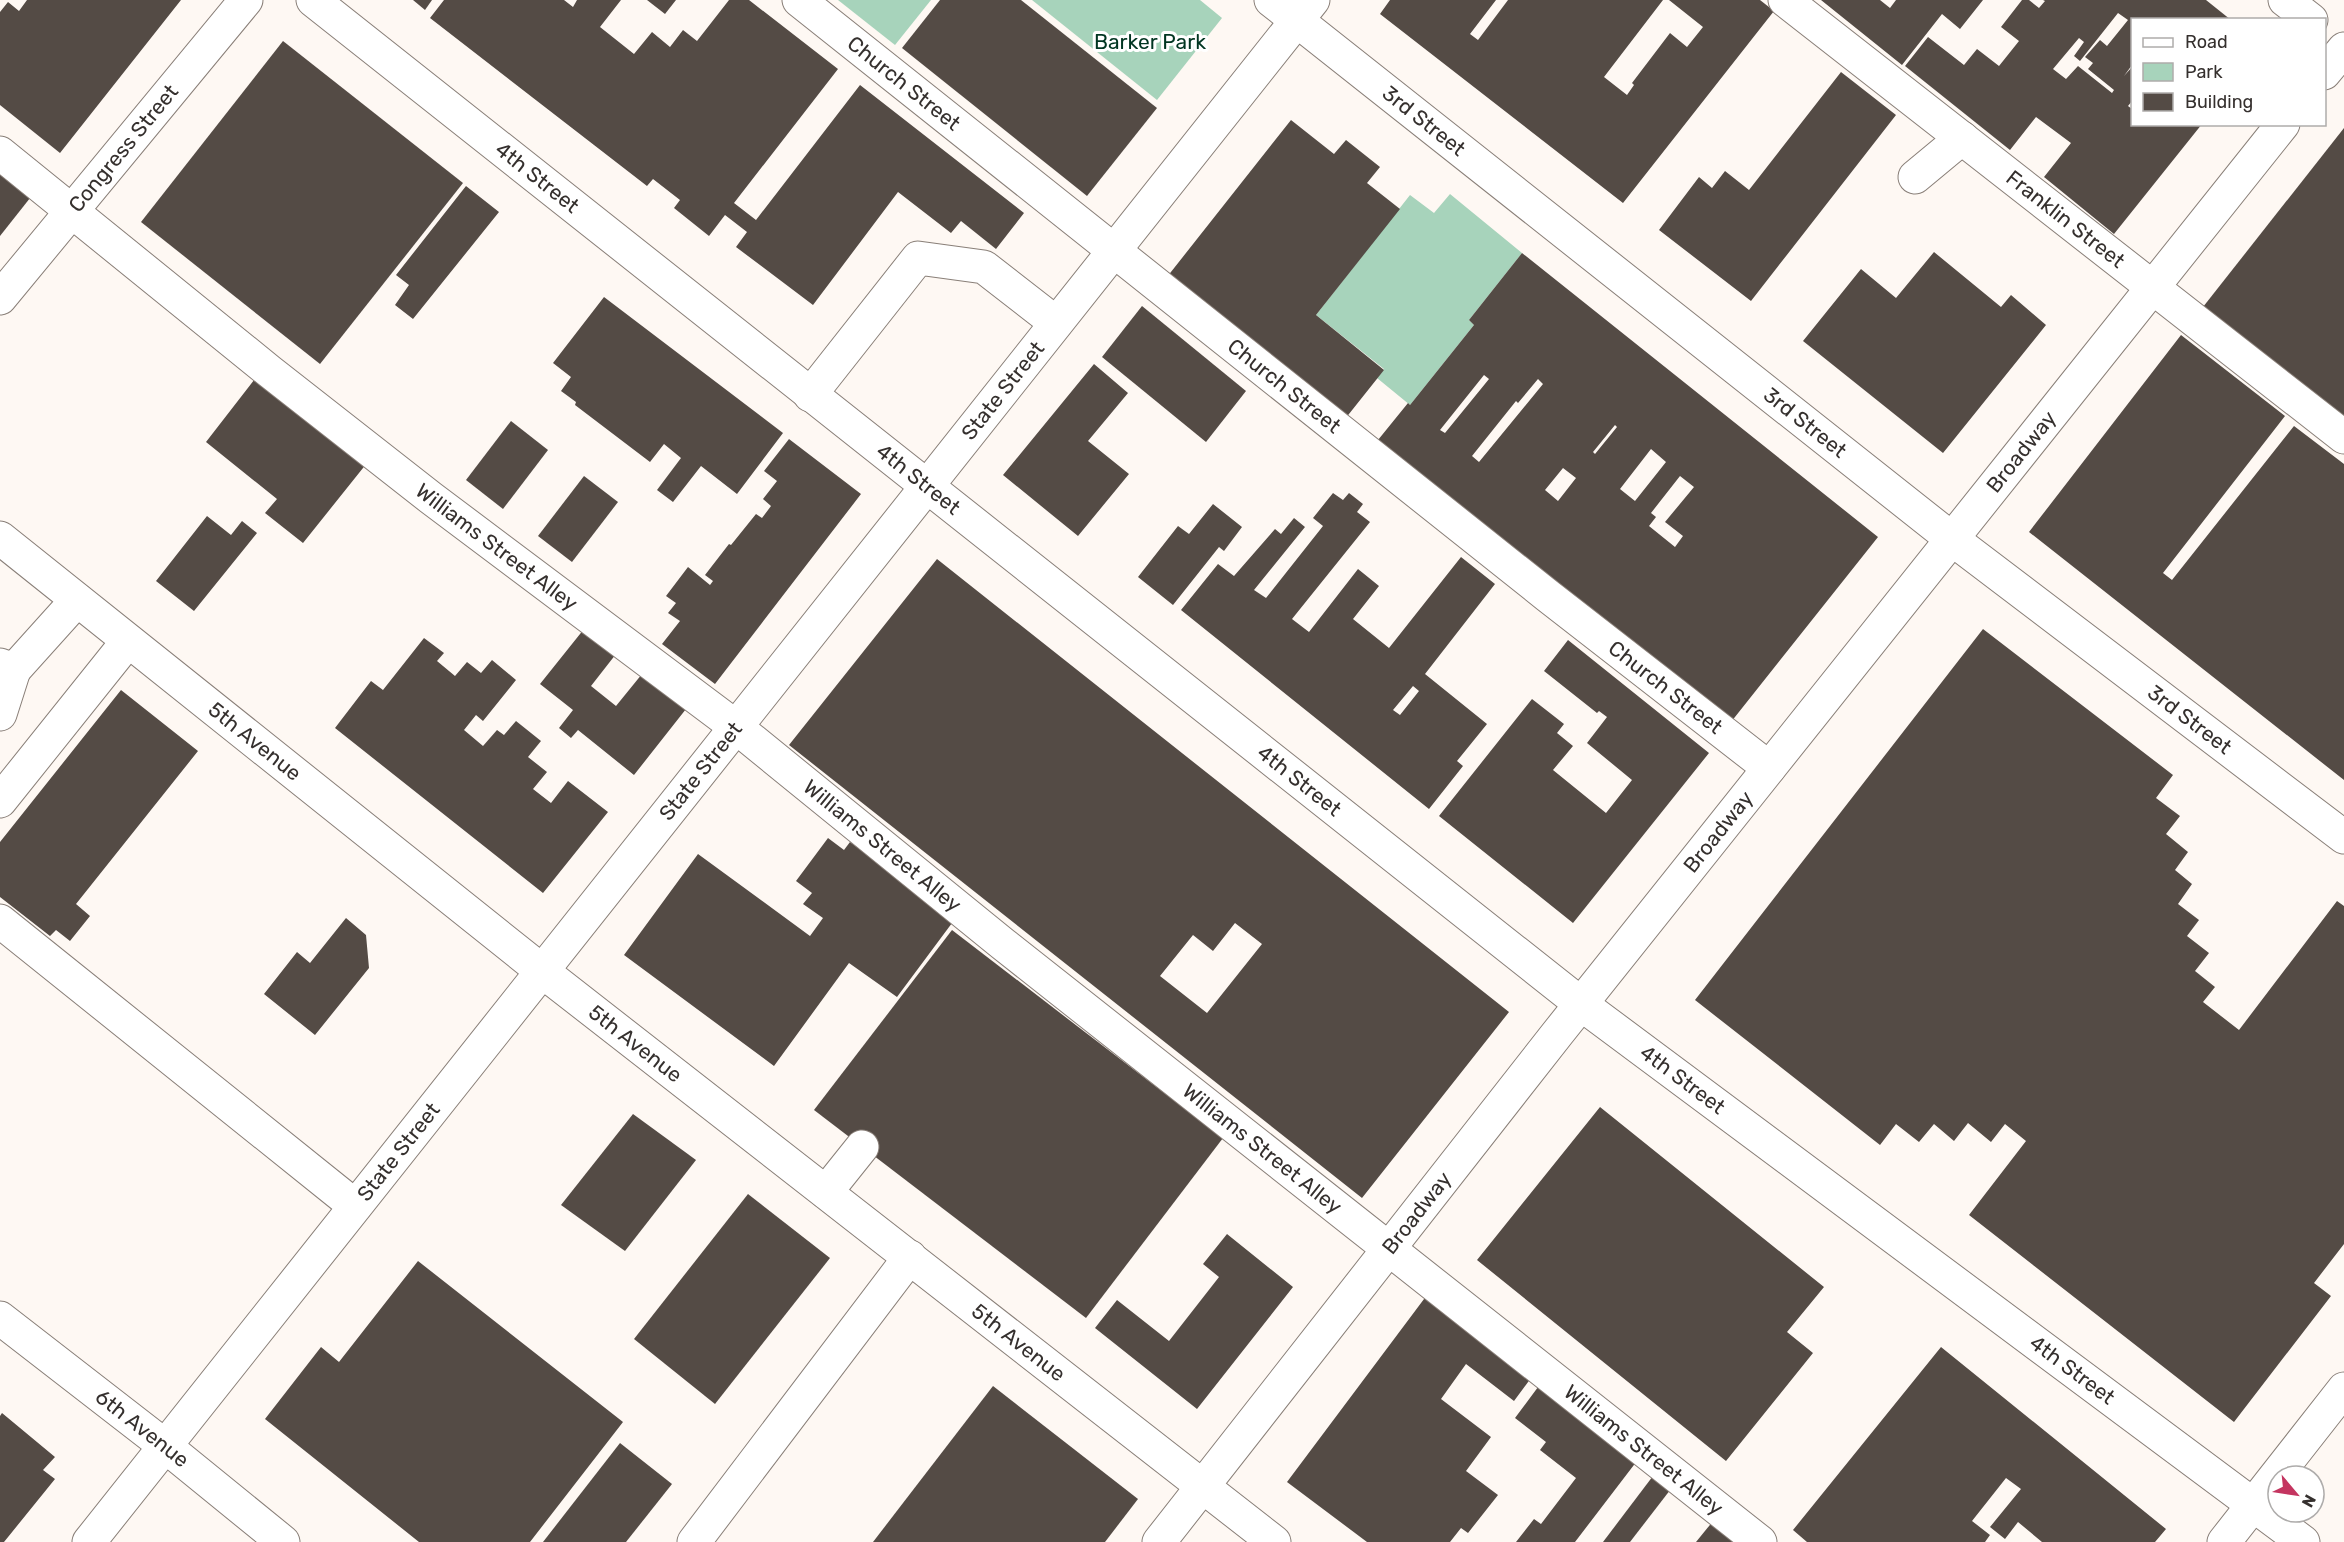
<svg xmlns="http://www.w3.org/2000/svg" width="2344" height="1542" font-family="Rubik,sans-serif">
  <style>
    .green { fill: #a7d3bb }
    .building { fill: #544b45; fill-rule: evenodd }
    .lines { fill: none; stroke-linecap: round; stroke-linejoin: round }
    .minor-casing { stroke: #897f78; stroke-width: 35 }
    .major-casing { stroke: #897f78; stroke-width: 35 }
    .minor { stroke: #fff; stroke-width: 33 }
    .major { stroke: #fff; stroke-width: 33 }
    .labels { text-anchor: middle; stroke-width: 6; stroke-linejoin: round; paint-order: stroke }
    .park-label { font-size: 21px; fill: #003521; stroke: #fff }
    .street-label { font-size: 21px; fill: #35302e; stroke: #fff }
  </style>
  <rect width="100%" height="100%" fill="#fef8f3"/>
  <!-- green -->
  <g class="green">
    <path d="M838,0H931L895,45Z"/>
    <path d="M1032,0H1200L1222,18L1157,100Z"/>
    <path d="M1450,194L1522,253L1469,320L1474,325L1410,405L1377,378L1384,369L1316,315L1410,195L1434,213Z"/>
  </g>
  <!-- building -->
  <g class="building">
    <path d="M27,0H181L60,153L0,105V12L8,2L19,11Z"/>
    <path d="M413,0H432L425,10Z"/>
    <path d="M444,0H564L573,7L577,0H621L600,27L634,54L652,32L670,47L683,30L697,41L729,0H749L838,69L734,203L756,220L860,85L1024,213L996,249L961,221L951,233L898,192L813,305L736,247L747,232L725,215L709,236L674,208L680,200L653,179L647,186L430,18Z"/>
    <path d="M647,0H676L665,14Z"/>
    <path d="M940,0H1021L1157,108L1087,196L902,48Z"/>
    <path d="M1390,0H1496L1470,34L1478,40L1508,0H1663L1604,77L1627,95L1634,85L1632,83L1670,33L1687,47L1703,27L1669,0H1760L1774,11L1623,203L1380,14Z"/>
    <path d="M1821,0H1880L1890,8L1896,0H1983L1960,29L1942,14L1902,65Z"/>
    <path d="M2022,0H2029L2039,8L2045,1L2043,0H2206L2231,20H2132V65L2124,76L2132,67V101L2128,106L2132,109V124H2202L2114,234L2044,177L2071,143L2036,117L2010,150L1905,66L1928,37L1964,65L1977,49L1999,66L2019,41L2001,27ZM2118,13L2128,20L2107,46L2100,40L2085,57L2093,63L2088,69L2114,90L2112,93L2078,66L2066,79L2053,69L2079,38L2084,42L2074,56L2080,61Z"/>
    <path d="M283,41L463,183L320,364L141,222Z"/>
    <path d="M1841,72L1896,115L1751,301L1659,230L1699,177L1712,188L1725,171L1749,190Z"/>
    <path d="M1291,120L1334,154L1346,140L1380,167L1367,183L1400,209L1316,315L1384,370L1345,419L1167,277Z"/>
    <path d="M2344,128V419L2203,307Z"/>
    <path d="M0,166L34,193L0,236Z"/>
    <path d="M466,186L499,212L413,319L395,305L409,285L396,275Z"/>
    <path d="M1934,252L2001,307L2011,295L2046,325L1943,453L1803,341L1861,269L1896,298Z"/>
    <path d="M1522,253L1878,537L1731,722L1378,440L1408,403L1410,405L1474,325L1469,320ZM1484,375L1489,379L1445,433L1440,430ZM1538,379L1543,384L1479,462L1472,456L1516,401L1518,403ZM1615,425L1617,427L1595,454L1593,452ZM1651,449L1666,462L1635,501L1620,489ZM1563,468L1576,478L1558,501L1545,490ZM1680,476L1694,487L1665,522L1683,536L1675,547L1649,526L1656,517L1651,513Z"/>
    <path d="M604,297L783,433L737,494L701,466L673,502L657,490L681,458L664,444L650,462L575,405L576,402L561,391L571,377L553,363Z"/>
    <path d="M1142,306L1246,391L1206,442L1102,357Z"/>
    <path d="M2181,335L2285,416L2163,573L2172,580L2294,426L2344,464V780L2029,532Z"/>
    <path d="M1094,364L1128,393L1088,441L1129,474L1078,536L1003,475Z"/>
    <path d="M261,371L371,458L303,543L265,513L277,499L206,442Z"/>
    <path d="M511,421L548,450L503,509L466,480Z"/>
    <path d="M789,439L861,494L715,684L662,644L680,621L668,613L676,603L666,596L688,567L710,585L713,581L705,575L729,544L731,545L756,514L762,518L771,506L763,499L777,481L764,471Z"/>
    <path d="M584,476L618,502L572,562L538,536Z"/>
    <path d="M1333,493L1343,500L1349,493L1363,504L1357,512L1370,522L1292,619L1309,632L1358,569L1379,586L1353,619L1389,648L1461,557L1495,584L1425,674L1487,724L1457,761L1463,766L1429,809L1181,610L1218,564L1234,576L1275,529L1281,534L1294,518L1305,527L1254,590L1266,598L1323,526L1313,518ZM1413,686L1419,691L1400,715L1393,710Z"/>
    <path d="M1213,504L1242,527L1224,551L1219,547L1173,605L1138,577L1178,526L1189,534Z"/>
    <path d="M207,516L231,535L242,521L257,533L194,611L156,581Z"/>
    <path d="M937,559L1509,1012L1362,1198L789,745ZM1235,923L1262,944L1207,1013L1160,976L1193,935L1213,951Z"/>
    <path d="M584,629L616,654L591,686L616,706L642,674L686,709L634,775L578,730L571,738L559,728L573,710L540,684Z"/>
    <path d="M1983,629L2173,775L2156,798L2180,816L2166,834L2188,852L2175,870L2192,884L2178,904L2199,920L2187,936L2209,953L2195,971L2215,987L2203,1002L2239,1030L2337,901L2344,906V1244L2314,1283L2331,1296L2234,1422L1969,1215L2026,1141L2005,1124L1991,1142L1968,1123L1954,1141L1934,1124L1919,1142L1896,1124L1880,1145L1695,1000Z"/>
    <path d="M424,638L444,653L437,661L455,676L467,662L481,673L492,660L516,680L483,721L476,715L464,730L483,746L497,730L504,735L516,721L541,741L528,757L547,772L533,789L551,803L568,781L608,812L543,893L335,728L371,681L383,690Z"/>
    <path d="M1568,640L1709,753L1573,923L1439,816L1532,699L1564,724L1557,733L1573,746L1553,770L1606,813L1632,780L1587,743L1607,717L1599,711L1597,713L1544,671Z"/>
    <path d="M121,690L198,751L76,904L90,916L70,941L56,930L50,936L0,897V842Z"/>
    <path d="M828,838L844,850L850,842L955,919L897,997L849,963L774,1066L624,955L698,854L810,936L823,918L803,904L812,893L796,881Z"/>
    <path d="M346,918L366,935L369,968L315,1035L264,994L297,952L310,963Z"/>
    <path d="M952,930L1223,1138L1086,1318L814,1110Z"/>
    <path d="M1600,1107L1824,1287L1787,1332L1813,1353L1726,1461L1477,1260Z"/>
    <path d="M633,1114L696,1160L625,1251L561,1205Z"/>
    <path d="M748,1194L830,1258L715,1404L634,1339Z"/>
    <path d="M1227,1234L1293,1287L1197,1409L1095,1328L1117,1300L1169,1341L1219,1277L1203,1264Z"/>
    <path d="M418,1261L623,1422L530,1542H419L265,1419L321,1347L339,1362Z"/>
    <path d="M1433,1287L1537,1370L1514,1401L1466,1364L1441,1399L1491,1437L1466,1471L1498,1495L1468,1533L1461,1528L1450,1542H1367L1287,1482Z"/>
    <path d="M1941,1347L2166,1529L2155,1542H2042L2018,1522L2005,1539L1990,1527L2021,1489L2006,1478L1972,1521L1990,1535L1985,1542H1807L1793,1530Z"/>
    <path d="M1541,1383L1640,1457L1575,1542H1516L1534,1519L1541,1524L1576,1478L1540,1450L1546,1442L1515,1418Z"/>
    <path d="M993,1386L1138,1499L1105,1542H873Z"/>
    <path d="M2,1413L55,1457L43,1470L55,1479L4,1542H0V1416Z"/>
    <path d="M620,1443L672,1484L626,1542H543Z"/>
    <path d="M1656,1472L1674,1485L1630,1542H1603Z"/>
    <path d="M1718,1515L1752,1542H1696Z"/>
  </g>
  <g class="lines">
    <defs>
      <g id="minor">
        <path id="s1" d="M799,0L1548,596L1769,768"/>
        <path id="s2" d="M1785,0L2344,437"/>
        <path d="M2285,0L2311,20"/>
        <path d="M2324,73L2344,49"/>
        <path id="s3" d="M0,153L269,371L431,498L736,727L1003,944L1760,1542"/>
        <path d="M1915,177L1962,138"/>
        <path d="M810,395L918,258L984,267L1056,323"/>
        <path id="s4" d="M0,538L542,971L1274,1542"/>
        <path d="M0,665L14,670L77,600"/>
        <path d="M0,714L14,670"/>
        <path d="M0,801L128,641"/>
        <path d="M0,921L355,1206"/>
        <path d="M826,1192L862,1147"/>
        <path id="s5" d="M89,1542L1313,0"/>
        <path d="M694,1542L910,1257"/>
        <path id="s6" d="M1159,1542L1557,1034L2283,124"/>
        <path d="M2224,1542L2344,1389"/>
      </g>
      <g id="major">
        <path id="s7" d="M313,0L1581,1004L2303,1542"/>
        <path id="s8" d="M1271,0L1952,539L2344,837"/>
        <path id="s9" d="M0,298L246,0"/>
        <path id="s10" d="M0,1318L165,1446L283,1542"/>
      </g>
    </defs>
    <!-- minor casing -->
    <use href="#minor" class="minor-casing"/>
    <!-- major casing -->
    <use href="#major" class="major-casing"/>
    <!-- minor -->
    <use href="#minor" class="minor"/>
    <!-- major -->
    <use href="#major" class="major"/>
  </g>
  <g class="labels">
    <!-- park labels -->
    <g class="park-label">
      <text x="1150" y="49">Barker Park</text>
    </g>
    <!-- street labels -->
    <g class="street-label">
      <text dy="7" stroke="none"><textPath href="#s1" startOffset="134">Church Street</textPath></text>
      <text dy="7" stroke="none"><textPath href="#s8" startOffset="195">3rd Street</textPath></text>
      <text dy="7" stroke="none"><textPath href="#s9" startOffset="194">Congress Street</textPath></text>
      <text dy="7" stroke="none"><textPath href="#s7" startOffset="286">4th Street</textPath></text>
      <text dy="7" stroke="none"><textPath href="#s2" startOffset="356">Franklin Street</textPath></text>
      <text dy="7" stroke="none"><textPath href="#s1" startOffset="620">Church Street</textPath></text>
      <text dy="7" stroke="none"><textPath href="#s5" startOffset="1470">State Street</textPath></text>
      <text dy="7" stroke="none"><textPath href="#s8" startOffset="681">3rd Street</textPath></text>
      <text dy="7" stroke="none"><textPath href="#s6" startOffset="1390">Broadway</textPath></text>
      <text dy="7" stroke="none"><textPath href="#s7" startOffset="772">4th Street</textPath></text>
      <text dy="7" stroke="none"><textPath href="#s3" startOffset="634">Williams Street Alley</textPath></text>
      <text dy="7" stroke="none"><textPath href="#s1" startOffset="1106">Church Street</textPath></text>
      <text dy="7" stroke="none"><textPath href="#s8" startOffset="1167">3rd Street</textPath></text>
      <text dy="7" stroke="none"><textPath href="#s4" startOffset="326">5th Avenue</textPath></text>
      <text dy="7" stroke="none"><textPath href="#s5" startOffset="984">State Street</textPath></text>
      <text dy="7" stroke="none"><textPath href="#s7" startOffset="1258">4th Street</textPath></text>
      <text dy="7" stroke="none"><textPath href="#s6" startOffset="904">Broadway</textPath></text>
      <text dy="7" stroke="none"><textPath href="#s3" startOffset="1122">Williams Street Alley</textPath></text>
      <text dy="7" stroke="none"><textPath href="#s4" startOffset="812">5th Avenue</textPath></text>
      <text dy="7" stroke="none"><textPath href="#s7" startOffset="1744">4th Street</textPath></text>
      <text dy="7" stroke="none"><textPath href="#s3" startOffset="1608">Williams Street Alley</textPath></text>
      <text dy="7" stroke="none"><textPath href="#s5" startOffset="498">State Street</textPath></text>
      <text dy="7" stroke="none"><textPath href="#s6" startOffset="418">Broadway</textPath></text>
      <text dy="7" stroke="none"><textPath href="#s4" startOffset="1298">5th Avenue</textPath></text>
      <text dy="7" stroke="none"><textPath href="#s7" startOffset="2230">4th Street</textPath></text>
      <text dy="7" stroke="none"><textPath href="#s10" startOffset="180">6th Avenue</textPath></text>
      <text dy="7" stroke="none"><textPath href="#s3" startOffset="2094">Williams Street Alley</textPath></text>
    </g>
  </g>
  <!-- legend -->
  <rect x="2131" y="18" width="195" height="108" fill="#ffffff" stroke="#aeacab" stroke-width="1.5"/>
  <rect x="2143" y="38" width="30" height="9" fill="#ffffff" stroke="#aeacab" stroke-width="1.5"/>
  <text x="2185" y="48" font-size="18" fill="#35302e">Road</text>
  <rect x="2143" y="63" width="30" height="18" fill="#a7d3bb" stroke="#aeacab" stroke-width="1.5"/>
  <text x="2185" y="78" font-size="18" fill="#35302e">Park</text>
  <rect x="2143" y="93" width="30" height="18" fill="#544b45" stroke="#aeacab" stroke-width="1.5"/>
  <text x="2185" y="108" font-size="18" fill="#35302e">Building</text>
  <!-- north arrow -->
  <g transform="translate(2296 1494) rotate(119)"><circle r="28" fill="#ffffff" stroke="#aeacab" stroke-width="1.5"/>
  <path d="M0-4.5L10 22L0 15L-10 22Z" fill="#c43560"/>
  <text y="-9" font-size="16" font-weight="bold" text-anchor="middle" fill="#35302e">N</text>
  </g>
</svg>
